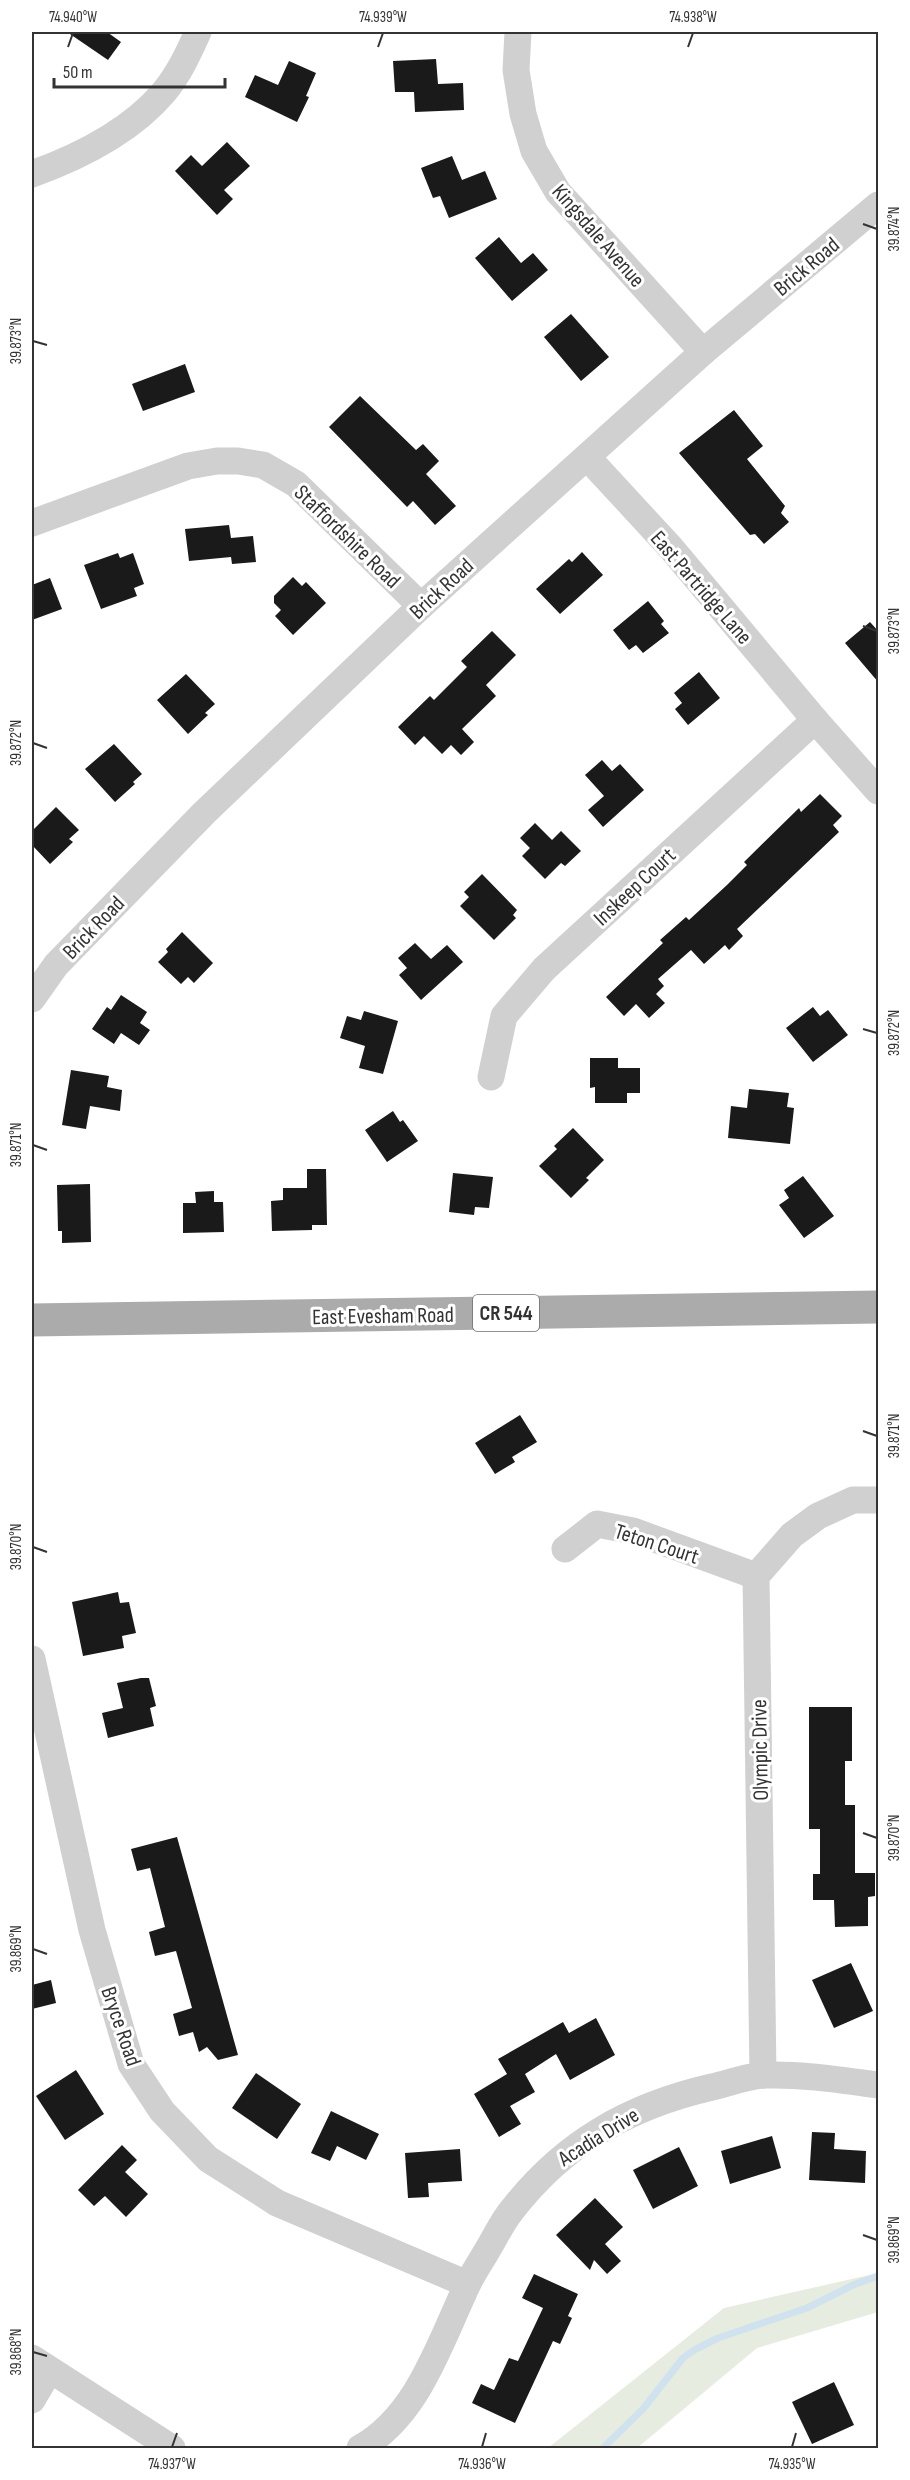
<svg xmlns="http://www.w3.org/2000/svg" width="910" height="2480" font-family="'Sofia Sans Condensed',sans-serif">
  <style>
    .green { fill: #e6ecdf }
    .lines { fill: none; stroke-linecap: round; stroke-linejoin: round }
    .stream { stroke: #cfe2ee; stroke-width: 7 }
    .building { fill: #1a1a1a }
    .minor { stroke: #d0d0d0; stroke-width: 27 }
    .major { stroke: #ababab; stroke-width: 33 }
    .ticks { fill: none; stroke: #333; stroke-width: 2 }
    .labels { text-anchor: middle; stroke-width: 6; stroke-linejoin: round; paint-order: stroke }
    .shield { fill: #fff; stroke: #707070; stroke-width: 1.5 }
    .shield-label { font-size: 21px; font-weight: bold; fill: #333 }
    .street-label { font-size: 22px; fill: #333; stroke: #fff }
    .neatline { fill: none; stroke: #333; stroke-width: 2 }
    .ticks-label { font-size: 15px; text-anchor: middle; fill: #333 }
  </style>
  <rect width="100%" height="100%" fill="#fff"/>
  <!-- green -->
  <path class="green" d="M878,2273V2312L757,2348L637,2448H548L724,2308Z"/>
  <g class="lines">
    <!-- stream -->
    <path class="stream" d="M603,2448L643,2409L683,2358L694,2350L718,2338L807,2308L853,2285L878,2276"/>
  </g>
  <!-- building -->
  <g class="building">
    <path d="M67,32H107L121,42L108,60Z"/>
    <path d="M436,59L438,84L463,83L464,110L415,112L414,92H395L393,61Z"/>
    <path d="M289,61L316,73L306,96L309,97L297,122L245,97L255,75L278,85Z"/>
    <path d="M227,142L250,166L224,190L233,199L217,215L175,171L191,155L202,166Z"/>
    <path d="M452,156L462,180L485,171L497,199L449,218L440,196L433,198L421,168Z"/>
    <path d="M499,237L521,263L533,253L548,270L512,301L475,258Z"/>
    <path d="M571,314L609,357L581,381L544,337Z"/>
    <path d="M185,364L195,392L143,411L132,384Z"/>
    <path d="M360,396L416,450L423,444L439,461L426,474L456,506L435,525L413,501L407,507L329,427Z"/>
    <path d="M734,410L763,446L747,459L785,506L781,513L789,522L764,544L755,534L750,535L679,453Z"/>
    <path d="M229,525L231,538L253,536L256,562L232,564L231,557L189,561L185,529Z"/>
    <path d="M582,552L603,575L560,614L536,589L569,559L572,562Z"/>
    <path d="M118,553L120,558L133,553L144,584L134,588L137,596L101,609L84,565Z"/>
    <path d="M293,577L302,586L306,582L326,603L293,635L275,616L281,610L274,603V596Z"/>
    <path d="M50,578L62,609L32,620V585Z"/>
    <path d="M648,601L664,621L661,624L669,633L643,653L636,645L629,650L613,630Z"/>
    <path d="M870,622L879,632V683L845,643Z"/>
    <path d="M492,631L516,655L486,685L496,696L462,729L474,742L461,755L451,745L442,754L424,736L415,745L398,727L430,696L434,700L467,667L461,661Z"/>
    <path d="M699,672L720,698L688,725L675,709L682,703L674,693Z"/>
    <path d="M186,674L215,704L205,713L208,715L188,734L157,700Z"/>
    <path d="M114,744L142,774L133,782L135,784L115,802L85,769Z"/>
    <path d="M602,760L612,771L620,764L644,790L603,827L588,810L604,796L585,775Z"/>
    <path d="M820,794L842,816L833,825L839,832L737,929L743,936L729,950L725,945L704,964L691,950L658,979L664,986L656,994L665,1003L649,1018L636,1004L624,1016L606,997L663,943L660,940L686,917L689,920L727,885L747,865L744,862L799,808L801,812Z"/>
    <path d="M56,807L79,830L69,839L73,842L50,864L32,845V831Z"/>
    <path d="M535,823L552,840L561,831L581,851L565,866L561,863L545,879L522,856L530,848L520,838Z"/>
    <path d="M482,874L517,910L513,915L516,918L494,940L460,906L469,897L464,892Z"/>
    <path d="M182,932L213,963L194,983L188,977L181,984L158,962L168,952L166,949Z"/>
    <path d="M415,943L431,959L447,945L463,962L421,1000L399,975L407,968L398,958Z"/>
    <path d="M121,995L147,1012L140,1023L150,1030L139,1045L121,1033L114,1044L92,1029L107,1007L111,1010Z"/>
    <path d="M813,1007L820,1016L828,1010L848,1035L813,1062L786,1028Z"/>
    <path d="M364,1011L398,1021L383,1074L359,1068L365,1046L340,1038L347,1016L361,1020Z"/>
    <path d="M590,1058H618V1068H640V1093H627V1103H595V1087L590,1088Z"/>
    <path d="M71,1070L109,1076L107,1087L122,1090L120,1111L90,1106L86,1129L62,1125Z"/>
    <path d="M749,1089L789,1093L787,1107L794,1108L790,1144L728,1138L731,1106L747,1108Z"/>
    <path d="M393,1111L400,1122L403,1120L418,1141L387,1162L365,1130Z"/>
    <path d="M573,1128L604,1160L586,1178L589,1180L571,1198L539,1166L557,1149L554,1146Z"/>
    <path d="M307,1169H326L327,1225H312V1230L272,1231L271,1201L283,1200V1188H307Z"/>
    <path d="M453,1173L493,1177L489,1208L475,1207L474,1215L449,1212Z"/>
    <path d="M803,1176L834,1216L804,1238L779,1205L789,1198L784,1190Z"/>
    <path d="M90,1184L91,1242L62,1243V1231H58L57,1185Z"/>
    <path d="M214,1191V1202H223L224,1232L183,1233V1203H196L195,1192Z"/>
    <path d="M520,1415L537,1442L512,1457L515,1462L495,1474L475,1443Z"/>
    <path d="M118,1592L120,1603L129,1602L136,1633L122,1636L124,1648L83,1656L72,1602Z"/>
    <path d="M141,1678H149L156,1706L150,1708L154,1726L108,1738L102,1713L123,1708L117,1683Z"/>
    <path d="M809,1707H852V1761H845V1805H855V1873H875V1896L868,1897V1926L835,1927L834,1900H813V1874H820V1829H809Z"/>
    <path d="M177,1837L238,2055L218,2060L207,2047L199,2052L193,2032L179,2036L173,2014L192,2008L176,1951L155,1956L149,1932L165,1927L150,1868L137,1871L131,1849Z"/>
    <path d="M851,1963L873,2011L834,2028L812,1980Z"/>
    <path d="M51,1980L56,2003L32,2009V1985Z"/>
    <path d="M596,2018L615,2055L570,2080L556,2054L525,2074L535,2092L510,2106L521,2124L499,2137L474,2094L507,2074L498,2059L563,2022L569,2033Z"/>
    <path d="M76,2070L104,2114L65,2140L36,2096Z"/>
    <path d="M256,2073L301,2104L277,2139L232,2108Z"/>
    <path d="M331,2111L379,2134L366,2160L337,2146L330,2161L311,2153Z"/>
    <path d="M812,2132L835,2133L834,2149L866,2151L865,2183L809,2180Z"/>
    <path d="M772,2136L781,2168L730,2184L721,2151Z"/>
    <path d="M122,2145L137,2160L125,2172L148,2194L126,2217L105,2196L94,2206L78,2190Z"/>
    <path d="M679,2147L698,2186L653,2209L633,2170Z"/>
    <path d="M460,2149L462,2181L428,2183L429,2197L408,2198L405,2153Z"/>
    <path d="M595,2198L623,2227L605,2244L621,2261L607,2274L594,2260L590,2270L556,2235Z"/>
    <path d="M534,2274L578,2294L568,2316L572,2318L560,2344L553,2341L515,2423L472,2403L481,2384L494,2390L509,2358L518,2361L543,2308L522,2298Z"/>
    <path d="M834,2382L854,2425L812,2444L792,2402Z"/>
  </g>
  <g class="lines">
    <!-- minor -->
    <g class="minor">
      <path d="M518,32L516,70L523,114L534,151L558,192L703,352"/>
      <path d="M32,174C79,157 131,131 164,92C179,74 189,52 198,32"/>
      <path d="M587,457L671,548L815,720L878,791"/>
      <path d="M32,523L188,466L217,461H238L263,465L296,484L421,606"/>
      <path d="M32,999L56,965L204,813L421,606L703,352L878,205"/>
      <path d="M491,1077L504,1016L544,969L815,720"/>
      <path d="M565,1549L597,1524L633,1531L756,1576"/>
      <path d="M32,1659L92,1930L131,2064L162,2111L208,2159L277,2203L467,2284"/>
      <path d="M763,2075L756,1576L792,1535L818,1516L853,1500H878"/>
      <path d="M32,2358L172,2448"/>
      <path d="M32,2400L49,2371"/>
      <path d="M360,2448C416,2417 438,2348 464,2292C470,2277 480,2263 488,2249C496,2236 502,2222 512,2210C564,2143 629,2106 712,2087C729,2083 748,2076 765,2075C803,2074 841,2080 878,2085"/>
    </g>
    <!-- major -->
    <path class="major" d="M32,1320L878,1307"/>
  </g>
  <!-- ticks -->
  <path class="ticks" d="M68,47L73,33M378,47L383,33M688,47L693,33M863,224L877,229M33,341L47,345M863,626L877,631M33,743L47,748M863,1029L877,1033M33,1145L47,1150M863,1431L877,1436M33,1547L47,1552M863,1833L877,1838M33,1949L47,1954M863,2235L877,2240M33,2352L47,2356M172,2447L177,2433M482,2447L486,2433M792,2447L796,2433"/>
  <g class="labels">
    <!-- shield labels -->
    <rect class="shield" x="473" y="1295" width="66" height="36" rx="4.5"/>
    <g class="shield-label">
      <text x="506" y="1320">CR 544</text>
    </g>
    <!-- street labels -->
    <g class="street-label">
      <text transform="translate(599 235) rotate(49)" y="8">Kingsdale Avenue</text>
      <text transform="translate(806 266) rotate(-40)" y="8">Brick Road</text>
      <text transform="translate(348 536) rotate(44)" y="8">Staffordshire Road</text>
      <text transform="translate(702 587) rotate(49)" y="8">East Partridge Lane</text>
      <text transform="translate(441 588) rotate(-43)" y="8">Brick Road</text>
      <text transform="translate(634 886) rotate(-43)" y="8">Inskeep Court</text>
      <text transform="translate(93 927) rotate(-46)" y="8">Brick Road</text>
      <text transform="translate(383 1315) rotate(-1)" y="8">East Evesham Road</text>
      <text transform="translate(657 1543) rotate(18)" y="8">Teton Court</text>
      <text transform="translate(759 1750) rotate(-91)" y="8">Olympic Drive</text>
      <text transform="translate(122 2026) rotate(71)" y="8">Bryce Road</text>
      <text transform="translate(598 2136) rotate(-32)" y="8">Acadia Drive</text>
    </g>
  </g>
  <!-- border -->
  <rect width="910" height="2480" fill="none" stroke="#ffffff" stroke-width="66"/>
  <!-- scale -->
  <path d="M54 78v9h171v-9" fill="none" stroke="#333333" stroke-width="3"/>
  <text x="63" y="78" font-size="18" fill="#333333" stroke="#ffffff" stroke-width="4.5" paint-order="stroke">50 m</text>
  <rect x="33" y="33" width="844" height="2414" class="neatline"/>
  <g class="ticks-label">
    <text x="73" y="22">74.940°W</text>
    <text x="383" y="22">74.939°W</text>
    <text x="693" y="22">74.938°W</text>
    <text transform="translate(894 229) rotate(-90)" y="5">39.874°N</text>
    <text transform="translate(16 341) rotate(-90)" y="5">39.873°N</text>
    <text transform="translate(894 631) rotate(-90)" y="5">39.873°N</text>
    <text transform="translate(16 743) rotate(-90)" y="5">39.872°N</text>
    <text transform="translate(894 1033) rotate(-90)" y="5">39.872°N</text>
    <text transform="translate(16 1145) rotate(-90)" y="5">39.871°N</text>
    <text transform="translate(894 1436) rotate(-90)" y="5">39.871°N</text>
    <text transform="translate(16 1547) rotate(-90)" y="5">39.870°N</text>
    <text transform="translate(894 1838) rotate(-90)" y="5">39.870°N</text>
    <text transform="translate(16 1949) rotate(-90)" y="5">39.869°N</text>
    <text transform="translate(894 2240) rotate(-90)" y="5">39.869°N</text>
    <text transform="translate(16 2352) rotate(-90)" y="5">39.868°N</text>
    <text x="172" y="2469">74.937°W</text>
    <text x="482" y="2469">74.936°W</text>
    <text x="792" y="2469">74.935°W</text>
  </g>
</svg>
